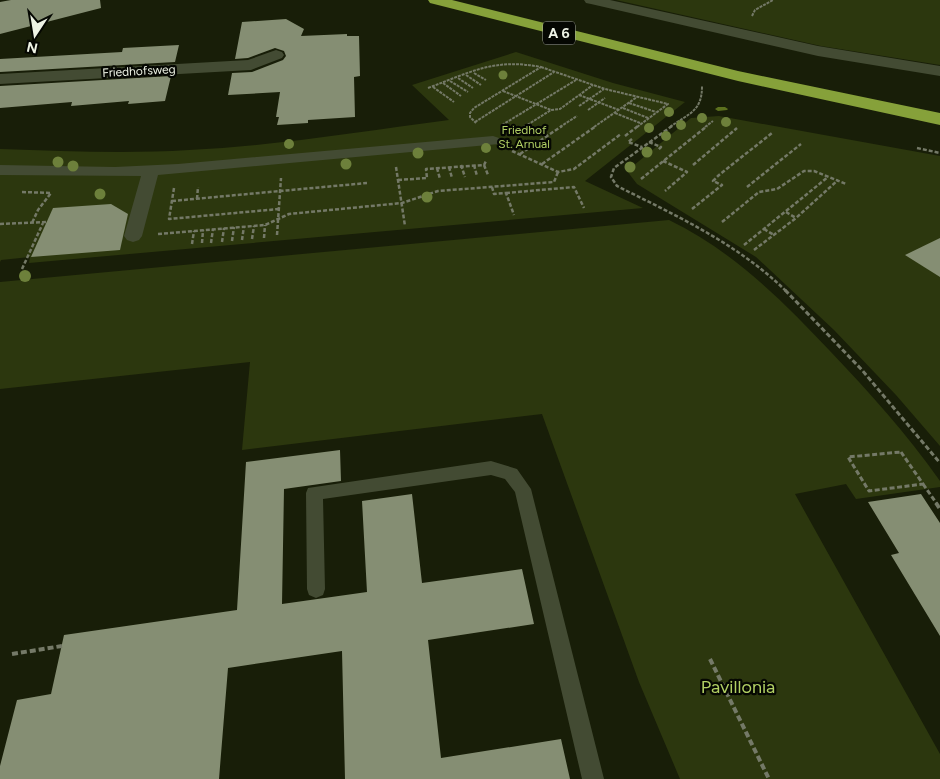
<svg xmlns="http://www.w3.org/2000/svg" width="940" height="779" font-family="Figtree,sans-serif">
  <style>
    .green { fill: #2c370e }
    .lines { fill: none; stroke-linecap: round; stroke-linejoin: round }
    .stream { fill: #5c711e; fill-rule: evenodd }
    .building { fill: #858e73 }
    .path-far3 { stroke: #747967; stroke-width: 2; stroke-dasharray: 3 1; stroke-linecap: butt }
    .path-far2 { stroke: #747967; stroke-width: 2.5; stroke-dasharray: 4 2; stroke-linecap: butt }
    .path-far1 { stroke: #747967; stroke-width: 3; stroke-dasharray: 5 2.5; stroke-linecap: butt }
    .path { stroke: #747967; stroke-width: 4; stroke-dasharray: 6 3; stroke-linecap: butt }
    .service { fill: #434b33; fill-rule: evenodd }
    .pedestrian { fill: #434b33; fill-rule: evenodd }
    .minor { fill: #434b33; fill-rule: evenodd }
    .motorway { fill: #86a13a; fill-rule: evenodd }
    .tree { fill: #6d803b }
    .labels { text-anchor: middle; stroke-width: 4.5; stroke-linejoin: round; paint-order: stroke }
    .far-street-label { font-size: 12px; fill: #eef3e5; stroke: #050702 }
    .far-park-label { font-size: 12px; fill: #b2d064; stroke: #050702 }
    .shield { fill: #050702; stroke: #a8aca1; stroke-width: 1 }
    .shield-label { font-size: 14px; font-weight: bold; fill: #eef3e5 }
    .near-park-label { font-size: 18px; fill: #b2d064; stroke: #050702 }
  </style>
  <rect width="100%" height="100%" fill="#181e08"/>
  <!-- green -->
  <g class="green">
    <path d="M616,0H940V65L821,46Z"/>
    <path d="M516,52L613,83L685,102L585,181L643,208L29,263L30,257L1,260L0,262V149C63,151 126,154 189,150C276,146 363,131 449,120L412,85Z"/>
    <path d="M719,116L940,156V446L896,395L834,330L756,257L637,184L627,171L691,118Z"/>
    <path d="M669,220C733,251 782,300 830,351C870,393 906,433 940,481V487L856,499L846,484L795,494L940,754V779H680L639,682L542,414L242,450L250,362L0,389V282Z"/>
  </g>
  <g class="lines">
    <!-- stream -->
    <path class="stream" d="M725,107L728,109L727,110L718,111L715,109L718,107Z"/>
  </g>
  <!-- building -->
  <g class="building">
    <path d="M11,0H100L101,8L0,34V2Z"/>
    <path d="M286,19L304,29L301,36L347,34V36H359L360,76L354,77L355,117L308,120V123L277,125L279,117H276L280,92L228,95L232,73L252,72L283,60L286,56L284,51L275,48L248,58L235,59L242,22Z"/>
    <path d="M179,45L175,62L0,72V59L122,52L123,48Z"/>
    <path d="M171,76L165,101L128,104L129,101L71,106L72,102L0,108V86Z"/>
    <path d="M111,204L128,214L120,250L31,257L53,208Z"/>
    <path d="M940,238V277L905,255Z"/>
    <path d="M340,450L341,481L284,489L282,604L367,592L362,501L412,494L422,583L522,569L534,624L428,640L441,758L561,739L570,779H345L342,651L228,668L219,779H0V766L17,700L51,694L64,635L237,610L246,462Z"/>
    <path d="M921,494L940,523V636L891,555L899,553L868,502Z"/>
  </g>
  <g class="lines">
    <!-- path-far3 -->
    <g class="path-far3">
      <path d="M752,16L755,10L773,0"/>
      <path d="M541,67L605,89L668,104L637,127"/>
      <path d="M474,73L486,80"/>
      <path d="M466,75L481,85"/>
      <path d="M458,78L473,88"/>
      <path d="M450,81L468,92"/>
      <path d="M443,83L461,96"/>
      <path d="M433,87L454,102"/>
      <path d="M428,88C471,72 494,58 541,67L474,108L470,113V117L476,123"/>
      <path d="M503,91L551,110"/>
      <path d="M579,95L619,110"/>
      <path d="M629,103L656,112"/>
      <path d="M579,106L604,89"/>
      <path d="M623,108L648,118"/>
      <path d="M588,110L605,98"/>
      <path d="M615,113L640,123"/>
      <path d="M475,122L554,72"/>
      <path d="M502,125L576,80"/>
      <path d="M524,127L551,110L560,109L593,85"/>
      <path d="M560,127L577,116"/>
      <path d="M594,127L637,97"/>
      <path d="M670,127C689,113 702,112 702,86"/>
      <path d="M705,127L713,121"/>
    </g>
    <!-- path-far2 -->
    <g class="path-far2">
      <path d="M672,126L614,168L611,177L617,186C677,216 738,244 786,291"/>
      <path d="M512,135L526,126"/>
      <path d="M625,136L638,126"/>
      <path d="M632,139L628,142L642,147"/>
      <path d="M649,142L661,147L658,150"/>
      <path d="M917,148L940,153"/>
      <path d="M512,151L558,172L574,169L621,134"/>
      <path d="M520,154L562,126"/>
      <path d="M663,161L687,172L665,191"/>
      <path d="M542,164L596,126"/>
      <path d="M461,165L465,177"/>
      <path d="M474,165L477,176"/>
      <path d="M484,165L488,175"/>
      <path d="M693,165L737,128"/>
      <path d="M396,167L405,226"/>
      <path d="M449,167L452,178"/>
      <path d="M437,168L440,179"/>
      <path d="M641,179L707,126"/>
      <path d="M398,180L427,178L426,169L484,165L486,161"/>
      <path d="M492,187L494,194L506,193L514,215"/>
      <path d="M747,187L801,144"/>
      <path d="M174,188L169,219L279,209"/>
      <path d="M22,192L51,193L38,210L32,223"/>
      <path d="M506,193L574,187L584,208"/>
      <path d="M197,199L198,187"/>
      <path d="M172,201L367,183"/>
      <path d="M692,209L722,185L713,181L719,175L772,133"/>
      <path d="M786,212L796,218"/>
      <path d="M722,222L759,192L777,189L804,171H814L846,184"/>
      <path d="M0,224L46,222"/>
      <path d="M764,229L774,235"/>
      <path d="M158,234L265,225L289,214L402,203L438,191L554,182L558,172"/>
      <path d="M277,235L281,178"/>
      <path d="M264,238L265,225"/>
      <path d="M252,239L254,226"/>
      <path d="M242,240L244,226"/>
      <path d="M232,241L234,227"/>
      <path d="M222,242L224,228"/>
      <path d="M202,243L203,230"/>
      <path d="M211,243L213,229"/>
      <path d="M192,244L194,231"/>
      <path d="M744,245L828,177"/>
      <path d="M754,250L796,218L838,180"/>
      <path d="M22,269L43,223"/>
    </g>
    <!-- path-far1 -->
    <g class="path-far1">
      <path d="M785,290L862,370L940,463"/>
      <path d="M901,452L923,484L869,491L848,457Z"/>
      <path d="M923,484L937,504"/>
    </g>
    <!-- path -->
    <g class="path">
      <path d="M936,503L940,509"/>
      <path d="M12,654L62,646"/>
      <path d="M710,659L769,779"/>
    </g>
    <!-- service -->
    <path class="service" d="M491,461L517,469L531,489L604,779H582L515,492L505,479L491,475L323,499L325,589L323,595L316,598L309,595L307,589L306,493L308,488Z"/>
    <!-- pedestrian -->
    <path class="pedestrian" d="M493,136L499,138L501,141L499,144L158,175L142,236L139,240L133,242L127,240L124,236L141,176L0,175V165L115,167L178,164Z"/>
    <!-- minor -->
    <g class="minor">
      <path d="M584,0H610L818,46L940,66V76L818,56L591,4L586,3Z"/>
      <path d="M276,50L282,52L284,55L282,58L251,70L0,84V74L248,60Z"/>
    </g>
    <!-- motorway -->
    <path class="motorway" d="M428,0H452L738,71L940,113V125L738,81L430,3Z"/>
  </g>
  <!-- trees -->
  <g class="tree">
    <circle cx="503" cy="75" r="4.5"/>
    <circle cx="669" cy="112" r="5"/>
    <circle cx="702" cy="118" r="5"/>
    <circle cx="726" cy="122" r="5"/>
    <circle cx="681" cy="125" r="5"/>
    <circle cx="649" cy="128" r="5"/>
    <circle cx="666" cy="136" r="5"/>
    <circle cx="289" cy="144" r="5"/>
    <circle cx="486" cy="148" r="5"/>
    <circle cx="647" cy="152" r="5.5"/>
    <circle cx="418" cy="153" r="5.5"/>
    <circle cx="58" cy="162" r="5.5"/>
    <circle cx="346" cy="164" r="5.5"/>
    <circle cx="73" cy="166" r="5.5"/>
    <circle cx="630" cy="167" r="5.5"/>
    <circle cx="100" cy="194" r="5.5"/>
    <circle cx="427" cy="197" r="5.5"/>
    <circle cx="25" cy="276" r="6"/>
  </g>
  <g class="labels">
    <!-- far-street labels -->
    <g class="far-street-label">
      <text transform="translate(139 71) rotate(-3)" y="4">Friedhofsweg</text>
    </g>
    <!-- far-park labels -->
    <g class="far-park-label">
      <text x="524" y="134">Friedhof<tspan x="524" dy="14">St. Arnual</tspan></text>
    </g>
    <!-- shield labels -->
    <rect class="shield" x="543" y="21.5" width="32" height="23" rx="4"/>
    <g class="shield-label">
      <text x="559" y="38">A 6</text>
    </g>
    <!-- near-park labels -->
    <g class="near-park-label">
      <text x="738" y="693">Pavillonia</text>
    </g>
  </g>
  <!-- north arrow -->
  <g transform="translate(35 35) rotate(192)" stroke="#050702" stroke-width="4" paint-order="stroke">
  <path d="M0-4L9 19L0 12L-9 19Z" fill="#eef3e5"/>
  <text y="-8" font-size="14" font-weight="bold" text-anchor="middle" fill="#eef3e5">N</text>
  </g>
</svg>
